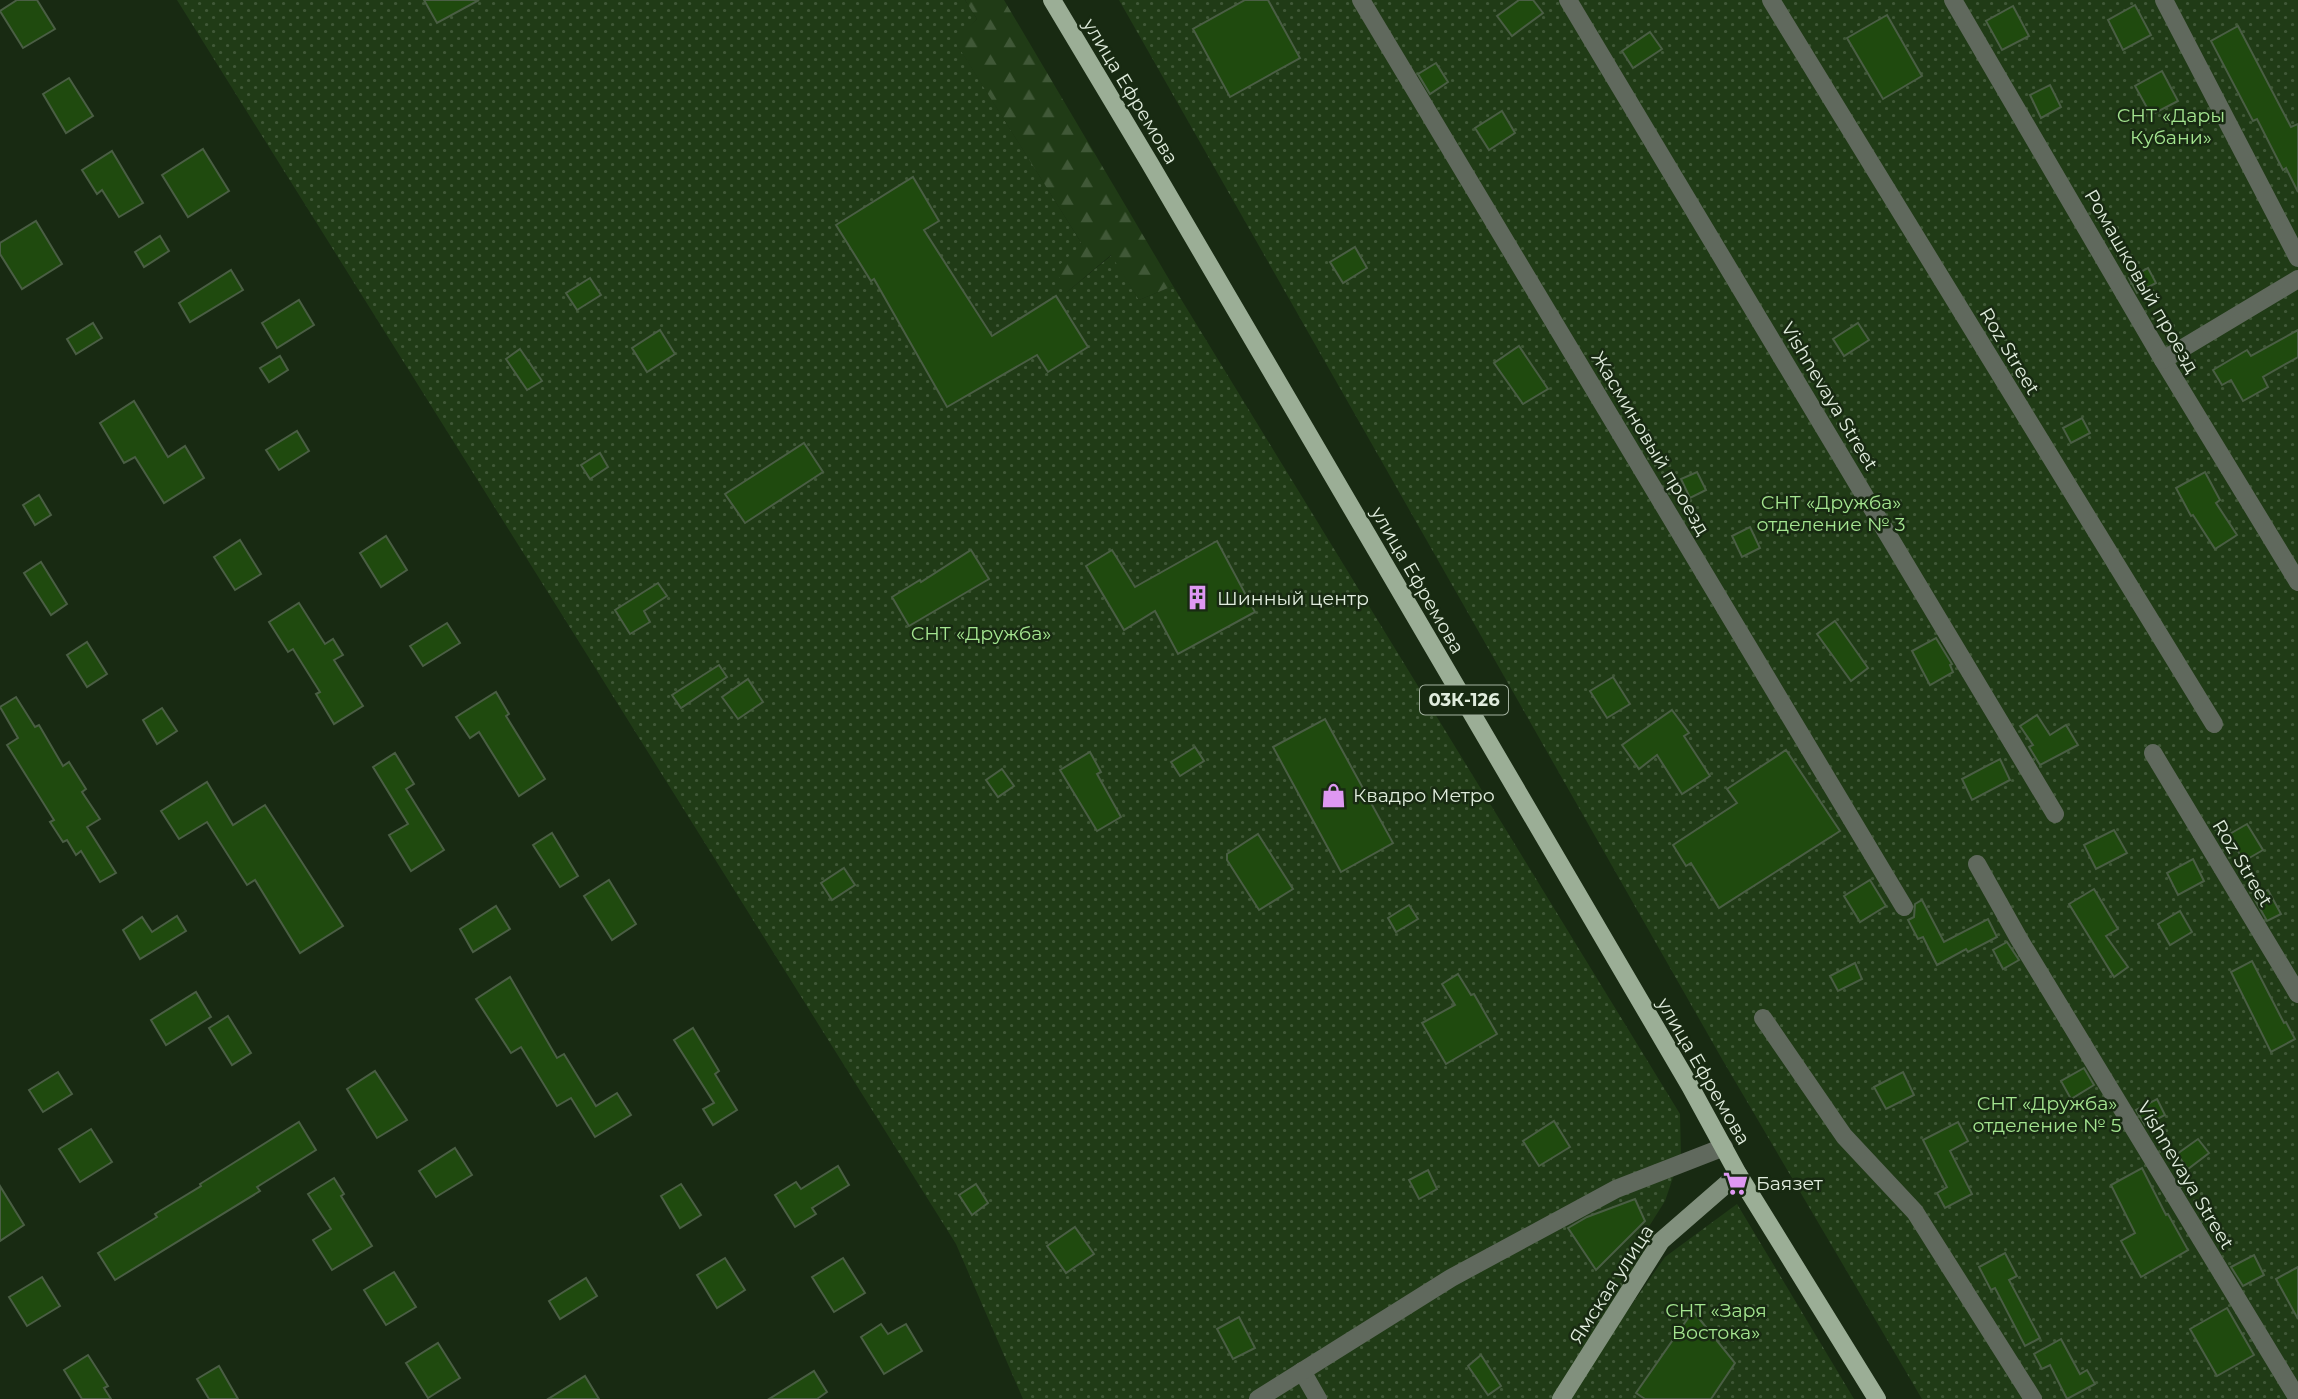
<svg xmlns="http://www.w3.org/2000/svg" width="2298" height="1399" font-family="Montserrat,sans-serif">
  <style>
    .green { fill: url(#green-dots) }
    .forest { fill: url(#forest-firs) }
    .building { fill: #1f4a0e; stroke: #4a5e44; stroke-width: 2 }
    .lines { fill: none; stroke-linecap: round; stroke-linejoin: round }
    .street { stroke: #60695d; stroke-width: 18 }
    .secondary { stroke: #81907d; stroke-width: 18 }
    .primary { stroke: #9bae96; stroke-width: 18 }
    .labels { text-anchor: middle; stroke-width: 5; stroke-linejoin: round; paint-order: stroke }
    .shield { fill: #182a12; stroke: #a4b2a0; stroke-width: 2 }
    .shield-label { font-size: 18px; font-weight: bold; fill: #e0ecdd }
    .street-label { font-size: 19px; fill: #e0ecdd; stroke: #182a12 }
    .park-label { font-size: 19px; fill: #a4e590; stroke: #182a12 }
    .poi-label { font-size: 19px; fill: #e0ecdd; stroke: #182a12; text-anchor: start }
  </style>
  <defs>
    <pattern id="green-dots" width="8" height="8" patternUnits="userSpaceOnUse" patternTransform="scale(1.75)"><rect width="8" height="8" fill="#203b16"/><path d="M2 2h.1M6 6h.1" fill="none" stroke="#405837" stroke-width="1.8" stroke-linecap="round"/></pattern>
    <pattern id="forest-firs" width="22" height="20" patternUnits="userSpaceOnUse" patternTransform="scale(1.75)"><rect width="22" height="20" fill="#203b16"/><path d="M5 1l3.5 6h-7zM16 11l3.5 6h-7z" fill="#405837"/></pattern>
  </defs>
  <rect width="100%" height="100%" fill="#182a12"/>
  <!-- green -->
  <g class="green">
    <path d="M177,0H965L977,19L955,41L1082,244L1067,292L1112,255L1139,300L1173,286L1680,1114L1681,1154L1665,1201L1648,1228L1658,1238L1555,1399H1023L956,1244Z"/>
    <path d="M1119,0H2298V1399H1922L1722,1059Z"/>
    <path d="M1737,1204L1854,1399H1566L1665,1257Z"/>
  </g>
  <!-- forest -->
  <path class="forest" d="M965,0H1004L1173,286L1139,300L1111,255L1067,292L1055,269L1082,244L954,40L977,19Z"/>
  <!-- building -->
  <g class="building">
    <path d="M17,0H37L55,29L23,48L0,11Z"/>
    <path d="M424,0H479L437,23Z"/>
    <path d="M1245,0H1268L1300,58L1230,97L1193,29Z"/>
    <path d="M1519,0H1533L1543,13L1512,36L1497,16Z"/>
    <path d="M2135,5L2151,35L2123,50L2108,20Z"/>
    <path d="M2013,6L2029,36L2002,50L1986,21Z"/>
    <path d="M1887,15L1922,76L1883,99L1847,38Z"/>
    <path d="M2238,26L2291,127L2298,124V192L2286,168L2283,170L2257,119L2253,121L2211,41Z"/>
    <path d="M1650,32L1662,49L1633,68L1622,51Z"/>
    <path d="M1436,63L1448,82L1430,94L1418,74Z"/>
    <path d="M2162,71L2178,101L2151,115L2135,86Z"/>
    <path d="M69,78L93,116L66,133L43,94Z"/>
    <path d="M2050,85L2061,107L2041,118L2030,95Z"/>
    <path d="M1502,111L1515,133L1489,150L1475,128Z"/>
    <path d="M203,149L229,191L188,217L162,175Z"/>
    <path d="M112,151L143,203L119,217L102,190L97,194L82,170Z"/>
    <path d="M913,177L939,221L924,230L992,336L1056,296L1088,347L1048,372L1037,355L947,407L874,279L871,281L836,225Z"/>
    <path d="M36,221L62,264L22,289L0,254V243Z"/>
    <path d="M160,236L169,251L144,267L135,252Z"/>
    <path d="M1355,247L1367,268L1343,283L1330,262Z"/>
    <path d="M2148,268L2156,283L2137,293L2129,278Z"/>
    <path d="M231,270L243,290L190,322L179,303Z"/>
    <path d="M590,278L601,295L577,310L566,293Z"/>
    <path d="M299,300L314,325L277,348L262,323Z"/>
    <path d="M93,323L102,338L76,354L67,339Z"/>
    <path d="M1858,323L1869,340L1844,356L1833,339Z"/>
    <path d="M660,330L675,354L647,372L632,348Z"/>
    <path d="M2298,330V357L2263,377L2268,387L2243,401L2231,380L2222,385L2213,370L2247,350L2251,356Z"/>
    <path d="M1519,346L1548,389L1523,404L1494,363Z"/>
    <path d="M520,349L542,381L527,390L506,359Z"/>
    <path d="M280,356L288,370L269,382L260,368Z"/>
    <path d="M134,401L168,457L185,446L204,478L164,503L135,457L124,463L100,423Z"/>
    <path d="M2082,418L2090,433L2071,443L2063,428Z"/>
    <path d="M297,431L309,451L279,470L266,450Z"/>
    <path d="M804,443L823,472L745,523L725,494Z"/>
    <path d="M600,453L608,467L590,479L581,465Z"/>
    <path d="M1697,472L1706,490L1690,498L1681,479Z"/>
    <path d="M2205,472L2220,500L2216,503L2237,535L2215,549L2193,515L2191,516L2176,488Z"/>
    <path d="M39,495L51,515L35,525L23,505Z"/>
    <path d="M1750,527L1760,548L1742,557L1732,536Z"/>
    <path d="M386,536L407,570L381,587L360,553Z"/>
    <path d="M240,540L261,574L235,590L214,557Z"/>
    <path d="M1217,541L1255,612L1178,654L1155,611L1124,630L1086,566L1112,550L1135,587Z"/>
    <path d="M971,550L989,579L909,626L892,597L920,580L921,582Z"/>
    <path d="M41,562L67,604L51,615L24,573Z"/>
    <path d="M658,583L667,596L644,611L650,622L630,634L615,610Z"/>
    <path d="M299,603L325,644L333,639L343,655L334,660L363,706L334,724L316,694L320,692L293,649L288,652L269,622Z"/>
    <path d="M1835,621L1868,668L1851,681L1817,634Z"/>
    <path d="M447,623L460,643L423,666L410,646Z"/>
    <path d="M1936,638L1952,664L1950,665L1953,672L1930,685L1912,651Z"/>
    <path d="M87,642L107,674L87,687L67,655Z"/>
    <path d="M719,665L727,677L681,708L672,695Z"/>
    <path d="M1613,677L1630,704L1607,718L1590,691Z"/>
    <path d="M748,679L763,702L738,719L722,697Z"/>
    <path d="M496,692L509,714L506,716L545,779L519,796L479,732L470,738L456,717Z"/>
    <path d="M16,697L35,727L39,725L63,766L69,762L86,789L82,792L100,819L87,827L116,873L100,882L81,851L76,855L67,840L63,842L50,822L54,820L7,745L18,738L0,707Z"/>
    <path d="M162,708L177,731L157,744L143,720Z"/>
    <path d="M1672,710L1689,733L1684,736L1710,776L1682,794L1657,755L1639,769L1622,745Z"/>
    <path d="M2037,715L2050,735L2066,725L2078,745L2040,765L2029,747L2033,745L2020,726Z"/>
    <path d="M1325,719L1393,843L1341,872L1273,747Z"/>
    <path d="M1195,747L1204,761L1180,776L1171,762Z"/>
    <path d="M1786,750L1840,831L1719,908L1691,863L1686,866L1673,845L1737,803L1727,789Z"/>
    <path d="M1090,752L1101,772L1097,774L1121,817L1097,831L1060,770Z"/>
    <path d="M395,753L414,784L406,789L444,850L411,871L389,835L408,824L373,767Z"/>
    <path d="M2000,759L2010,780L1972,800L1962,779Z"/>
    <path d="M1002,769L1014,786L998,797L986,780Z"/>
    <path d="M207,782L233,825L265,805L343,926L300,953L255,880L247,885L207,822L179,839L161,811Z"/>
    <path d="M2247,824L2263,850L2244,861L2228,835Z"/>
    <path d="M2114,830L2127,853L2096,869L2084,845Z"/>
    <path d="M552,833L578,876L560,887L533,845Z"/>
    <path d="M1258,834L1293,889L1259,910L1227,860V854Z"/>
    <path d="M2193,859L2204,881L2178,895L2167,873Z"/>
    <path d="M844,868L855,885L832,900L821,883Z"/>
    <path d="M609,880L636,924L612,940L584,896Z"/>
    <path d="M1870,880L1886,906L1860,922L1844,896Z"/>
    <path d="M2094,889L2118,929L2106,936L2128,967L2114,977L2069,904Z"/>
    <path d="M2268,890L2281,914L2267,921L2254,898Z"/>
    <path d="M1922,900L1944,942L1988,919L1997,937L1968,952L1966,949L1937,965L1923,937L1918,939L1908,920L1914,917L1915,904Z"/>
    <path d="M1409,905L1418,919L1396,932L1388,918Z"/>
    <path d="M496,906L510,929L473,952L460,929Z"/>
    <path d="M2180,911L2192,932L2170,945L2158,924Z"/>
    <path d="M177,916L186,931L140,959L123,930L142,917L152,932Z"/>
    <path d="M2007,942L2019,960L2003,969L1993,950Z"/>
    <path d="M2252,961L2284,1023L2286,1022L2295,1039L2271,1052L2231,972Z"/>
    <path d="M1855,963L1862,979L1838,991L1830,976Z"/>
    <path d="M1458,974L1471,995L1474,994L1497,1034L1446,1064L1422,1023L1455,1005L1442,984Z"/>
    <path d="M510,977L557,1058L564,1054L596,1106L617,1093L631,1115L595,1137L571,1098L557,1106L521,1047L511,1053L476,999Z"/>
    <path d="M196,992L211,1017L166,1045L151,1020Z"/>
    <path d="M228,1016L251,1053L232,1065L209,1028Z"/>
    <path d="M693,1028L719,1071L715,1074L737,1110L713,1125L703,1109L714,1103L674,1040Z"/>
    <path d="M2084,1068L2094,1085L2071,1099L2061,1081Z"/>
    <path d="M375,1071L407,1120L377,1138L347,1089Z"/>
    <path d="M58,1072L72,1094L43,1112L29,1090Z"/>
    <path d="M1903,1072L1914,1095L1886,1109L1874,1087Z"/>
    <path d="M2157,1099L2165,1115L2145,1125L2136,1110Z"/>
    <path d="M1554,1121L1570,1147L1539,1166L1523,1141Z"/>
    <path d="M299,1122L316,1150L257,1187L260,1191L115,1280L98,1253L157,1217L155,1214L201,1186L200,1184Z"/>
    <path d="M1958,1122L1968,1141L1950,1151L1972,1194L1945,1208L1937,1193L1947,1187L1923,1140Z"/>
    <path d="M91,1129L112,1162L80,1182L59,1149Z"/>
    <path d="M2198,1139L2209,1153L2188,1169L2177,1154Z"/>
    <path d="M455,1148L472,1175L436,1197L419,1171Z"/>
    <path d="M838,1166L849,1185L812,1208L816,1214L795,1227L775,1195L796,1182L801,1189Z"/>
    <path d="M2142,1168L2166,1215L2168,1214L2188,1250L2141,1277L2121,1241L2135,1233L2111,1185Z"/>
    <path d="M1428,1170L1437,1189L1419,1199L1409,1180Z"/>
    <path d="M334,1178L344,1194L341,1196L372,1246L332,1270L313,1240L331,1229L308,1194Z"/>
    <path d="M681,1184L701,1215L680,1228L661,1196Z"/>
    <path d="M976,1184L988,1203L972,1215L959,1195Z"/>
    <path d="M0,1186L24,1225L0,1241Z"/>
    <path d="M1635,1199L1645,1221L1596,1270L1568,1228L1587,1217Z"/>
    <path d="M1075,1227L1094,1254L1066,1273L1047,1246Z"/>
    <path d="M2005,1253L2017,1276L2009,1280L2040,1338L2025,1346L1995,1288L1991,1290L1979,1267Z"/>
    <path d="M2254,1255L2264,1275L2243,1286L2231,1267Z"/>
    <path d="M725,1258L745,1290L717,1308L697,1275Z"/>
    <path d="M843,1258L865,1293L834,1312L812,1277Z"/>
    <path d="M2298,1267V1319L2276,1279Z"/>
    <path d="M394,1272L416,1307L386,1325L364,1290Z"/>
    <path d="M42,1277L60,1306L27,1326L9,1297Z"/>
    <path d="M586,1278L597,1296L560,1319L549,1301Z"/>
    <path d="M2227,1308L2254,1355L2217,1376L2190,1329Z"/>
    <path d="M1693,1311L1735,1363L1711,1399H1645L1636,1393Z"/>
    <path d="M1239,1317L1255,1348L1233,1359L1217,1329Z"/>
    <path d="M881,1324L888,1334L906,1324L922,1351L884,1374L861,1337Z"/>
    <path d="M2061,1339L2080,1374L2087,1370L2095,1384L2067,1399L2050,1365L2042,1369L2034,1354Z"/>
    <path d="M438,1343L460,1378L428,1398L406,1363Z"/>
    <path d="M88,1355L108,1386L104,1388L111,1399H82L64,1370Z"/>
    <path d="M1481,1355L1501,1386L1488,1395L1468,1366Z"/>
    <path d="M219,1366L238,1399H209L197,1379Z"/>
    <path d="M814,1371L827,1392L817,1399H769Z"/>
    <path d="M585,1376L599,1399H548Z"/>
  </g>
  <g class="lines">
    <!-- street -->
    <g class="street">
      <path d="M1361,0L1904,907"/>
      <path d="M1568,0L2055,814"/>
      <path d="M1771,0L2214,724"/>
      <path d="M1953,0L2163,360L2298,582"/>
      <path d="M2164,0L2298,258"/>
      <path d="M2163,360L2298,279"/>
      <path d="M2153,753L2298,994"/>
      <path d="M1977,864L2019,939L2298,1399"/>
      <path d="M1763,1018L1844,1136L1915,1212L2033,1399"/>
      <path d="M1302,1371L1318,1399"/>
      <path d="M1258,1399L1451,1278L1616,1189L1724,1147"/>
    </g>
    <!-- secondary -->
    <path class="secondary" d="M1561,1399L1661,1241L1738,1174"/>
    <!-- primary -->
    <path class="primary" d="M1052,0L1149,162L1690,1086L1738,1174L1877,1399"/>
  </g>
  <!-- icons -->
  <defs>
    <symbol id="building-bare" viewBox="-9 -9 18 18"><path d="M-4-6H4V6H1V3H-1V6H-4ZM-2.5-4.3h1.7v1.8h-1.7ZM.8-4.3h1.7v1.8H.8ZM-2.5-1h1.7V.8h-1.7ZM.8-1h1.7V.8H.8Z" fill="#de98f2" stroke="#182a12" stroke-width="2.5" paint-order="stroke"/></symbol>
    <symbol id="shop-bare" viewBox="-9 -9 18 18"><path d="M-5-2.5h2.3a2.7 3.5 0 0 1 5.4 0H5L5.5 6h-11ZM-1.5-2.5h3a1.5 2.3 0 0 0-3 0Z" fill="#de98f2" stroke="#182a12" stroke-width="2.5" paint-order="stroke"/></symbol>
    <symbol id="supermarket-bare" viewBox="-9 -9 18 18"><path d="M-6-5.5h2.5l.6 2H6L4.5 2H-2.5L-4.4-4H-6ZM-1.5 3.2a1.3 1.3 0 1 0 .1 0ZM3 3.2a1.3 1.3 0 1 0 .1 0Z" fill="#de98f2" stroke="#182a12" stroke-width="2.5" paint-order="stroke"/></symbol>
  </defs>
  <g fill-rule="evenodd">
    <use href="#building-bare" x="1180" y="580" width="35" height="35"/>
    <use href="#shop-bare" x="1316" y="778" width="35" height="35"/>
    <use href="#supermarket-bare" x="1718" y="1166" width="35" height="35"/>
  </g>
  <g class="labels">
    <!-- shield labels -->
    <rect class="shield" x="1420" y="685.5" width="88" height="29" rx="5"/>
    <g class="shield-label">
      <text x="1464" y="706">03К-126</text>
    </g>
    <!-- street labels -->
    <g class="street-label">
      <text transform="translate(1131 91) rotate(59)" y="7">улица Ефремова</text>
      <text transform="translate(2142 281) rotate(60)" y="7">Ромашковый проезд</text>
      <text transform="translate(2010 351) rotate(59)" y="7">Roz Street</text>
      <text transform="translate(1830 396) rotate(59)" y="7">Vishnevaya Street</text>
      <text transform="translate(1651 443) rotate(59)" y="7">Жасминовый проезд</text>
      <text transform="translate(1418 580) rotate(60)" y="7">улица Ефремова</text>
      <text transform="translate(2243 863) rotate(59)" y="7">Roz Street</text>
      <text transform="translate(1704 1071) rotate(60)" y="7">улица Ефремова</text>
      <text transform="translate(2186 1175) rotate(59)" y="7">Vishnevaya Street</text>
      <text transform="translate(1611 1284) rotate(-57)" y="7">Ямская улица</text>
    </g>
    <!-- park labels -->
    <g class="park-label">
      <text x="2171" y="122">СНТ «Дары<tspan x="2171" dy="22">Кубани»</tspan></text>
      <text x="1831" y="509">СНТ «Дружба»<tspan x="1831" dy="22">отделение № 3</tspan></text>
      <text x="981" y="640">СНТ «Дружба»</text>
      <text x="2047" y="1110">СНТ «Дружба»<tspan x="2047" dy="22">отделение № 5</tspan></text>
      <text x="1716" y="1317">СНТ «Заря<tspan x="1716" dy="22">Востока»</tspan></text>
    </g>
    <!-- poi labels -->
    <g class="poi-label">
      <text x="1217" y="605">Шинный центр</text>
      <text x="1353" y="802">Квадро Метро</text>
      <text x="1756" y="1190">Баязет</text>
    </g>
  </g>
</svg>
